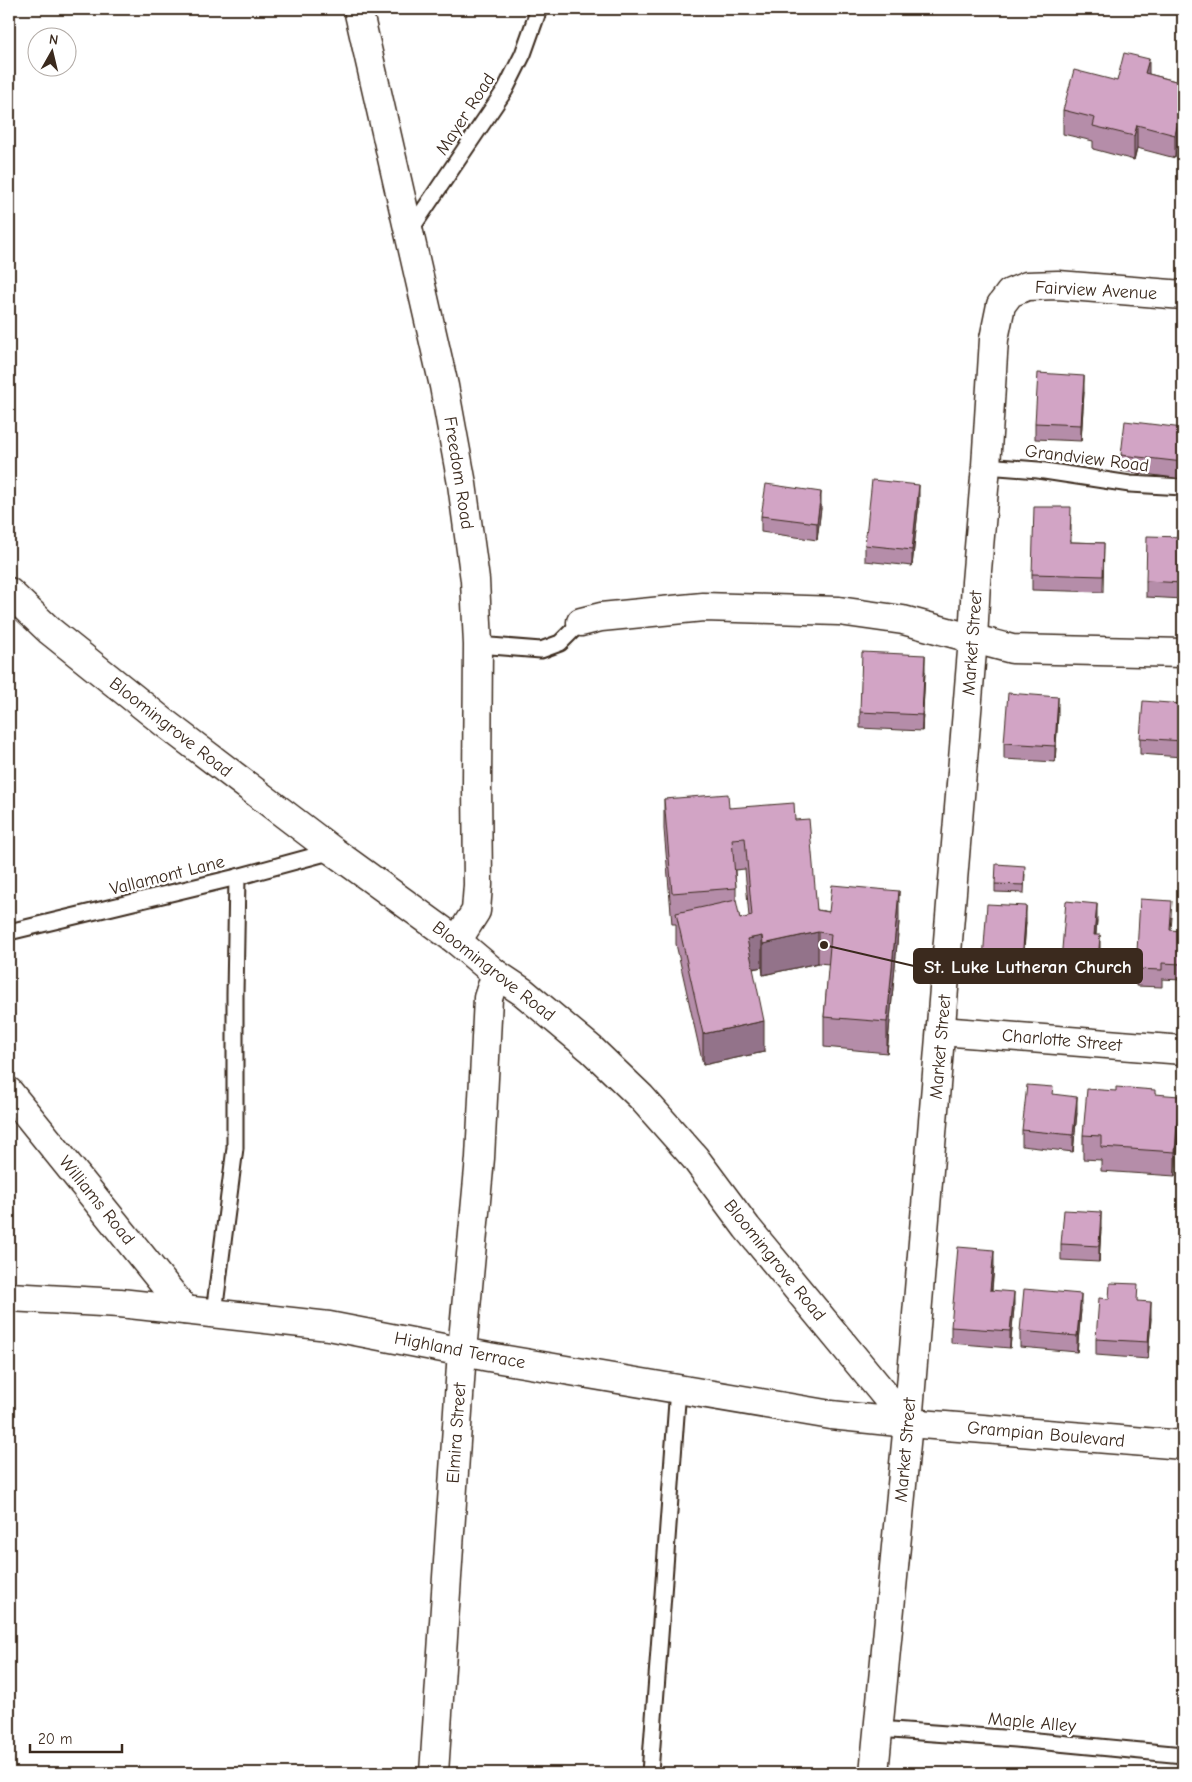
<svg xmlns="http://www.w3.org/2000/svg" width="1192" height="1782" font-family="'Comic Neue',sans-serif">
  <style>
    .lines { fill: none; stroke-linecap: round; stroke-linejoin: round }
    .service-casing { stroke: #3b2a1e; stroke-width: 19 }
    .minor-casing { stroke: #3b2a1e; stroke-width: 31 }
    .tertiary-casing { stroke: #3b2a1e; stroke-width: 31 }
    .secondary-casing { stroke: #3b2a1e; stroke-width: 31 }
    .service { stroke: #fff; stroke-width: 15 }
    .minor { stroke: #fff; stroke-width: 28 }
    .tertiary { stroke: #fff; stroke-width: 28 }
    .secondary { stroke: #fff; stroke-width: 28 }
    .wall { fill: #b58da9; stroke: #3b2a1e; fill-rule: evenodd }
    .shaded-wall { fill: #93738a; stroke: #3b2a1e }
    .building { fill: #d2a4c5; stroke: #3b2a1e }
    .labels { text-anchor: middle; stroke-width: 5; stroke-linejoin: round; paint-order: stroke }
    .street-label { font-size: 18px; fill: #3b2a1e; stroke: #fff }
    .leader { fill: none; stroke: #3b2a1e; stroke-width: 2 }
    .callout-dot { fill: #3b2a1e; stroke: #fff; stroke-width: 2 }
    .callout { fill: #3b2a1e; stroke: #3b2a1e; stroke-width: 2 }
    .callout-label { font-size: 19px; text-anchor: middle; font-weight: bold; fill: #fff }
  </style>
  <rect width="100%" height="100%" fill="#fff"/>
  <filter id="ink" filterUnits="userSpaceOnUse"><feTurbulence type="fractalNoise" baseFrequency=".02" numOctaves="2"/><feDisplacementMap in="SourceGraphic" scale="10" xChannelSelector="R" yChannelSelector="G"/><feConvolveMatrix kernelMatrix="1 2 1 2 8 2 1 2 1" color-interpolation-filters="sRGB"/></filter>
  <g filter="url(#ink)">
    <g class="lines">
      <defs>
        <g id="service">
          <path d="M409,232L505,90L523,54L539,9"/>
          <path d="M986,466L1038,470L1130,484L1183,487"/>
          <path d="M478,645L541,650L560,643L581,622"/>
          <path d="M9,932L237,877L333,851"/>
          <path d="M214,1313L235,1148V994L237,877"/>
          <path d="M878,1729L1016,1739L1183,1755"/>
          <path d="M650,1773L678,1388"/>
        </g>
        <g id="minor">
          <path d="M358,9L444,386L462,484L475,580L478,645L477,784L478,885L476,911L457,941"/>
          <path d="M581,622L601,617L703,607L839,611L903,620L1012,649L1183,653"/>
          <path d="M941,1031L1183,1050"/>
          <path d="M9,1092L185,1310"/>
          <path d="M9,1297L120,1303L329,1326L489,1357L831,1415L908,1423L973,639L976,582L986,466L994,339L1001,305L1010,293L1027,286L1058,285L1183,295"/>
          <path d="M434,1773L462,1351L480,1158L488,998L496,974"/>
        </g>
        <path id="tertiary" d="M908,1423L1183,1445"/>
        <path id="secondary" d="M9,592L50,631L166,724L333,851L457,941L496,974L523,992L591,1049L641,1097L695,1158L747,1228L908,1423L874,1773"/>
      </defs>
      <!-- service casing -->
      <use href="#service" class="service-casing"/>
      <!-- minor casing -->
      <use href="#minor" class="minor-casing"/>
      <!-- tertiary casing -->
      <use href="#tertiary" class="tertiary-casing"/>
      <!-- secondary casing -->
      <use href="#secondary" class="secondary-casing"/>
      <!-- service -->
      <use href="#service" class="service"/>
      <!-- minor -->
      <use href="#minor" class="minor"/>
      <!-- tertiary -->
      <use href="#tertiary" class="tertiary"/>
      <!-- secondary -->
      <use href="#secondary" class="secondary"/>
    </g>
    <!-- wall -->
    <g class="wall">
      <path d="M1149,74L1183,83V126L1175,158L1137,148L1134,160L1093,149V141L1063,134V110L1117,81Z"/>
      <path d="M1084,392L1081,441L1035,439V423Z"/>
      <path d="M1183,428V479L1121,471V455Z"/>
      <path d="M919,501L912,566L865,561V545Z"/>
      <path d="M821,508L817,540L761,532V516Z"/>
      <path d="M1071,524V542L1104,543L1103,592L1032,590V574Z"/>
      <path d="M1183,537V599L1146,597V581Z"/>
      <path d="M925,671L922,731L860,728V712Z"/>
      <path d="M1183,704V740L1182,757L1140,754V738Z"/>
      <path d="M1058,714L1055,762L1004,759V743Z"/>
      <path d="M664,799L729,808L795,820L817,910L899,922L887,1053L824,1047V1017L829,964L818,963L763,975L762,967L753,969L764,1052L703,1065L676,944V924H672L664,829ZM745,869L749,917L740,919L736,904V888L735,870Z"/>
      <path d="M1025,874L1024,893L995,892V884Z"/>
      <path d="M1172,917L1171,930L1182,947L1181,980L1162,979V987L1136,986V969Z"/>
      <path d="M1097,920L1096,935L1100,951L1098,981L1061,978V961Z"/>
      <path d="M1026,922L1022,978L983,976V960Z"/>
      <path d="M1155,1095L1179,1120L1175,1176L1101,1171V1160L1083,1159V1135Z"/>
      <path d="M1077,1113L1073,1152L1022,1146V1130Z"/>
      <path d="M1101,1228L1099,1262L1061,1260V1244Z"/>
      <path d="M994,1266L992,1290L1014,1308L1010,1348L951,1343V1327Z"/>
      <path d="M1138,1301L1151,1318L1148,1359L1096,1355V1339Z"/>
      <path d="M1081,1310L1077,1352L1020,1347V1331Z"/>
    </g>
    <!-- shaded-wall -->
    <g class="shaded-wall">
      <path d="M1149,59V83L1145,73Z"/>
      <path d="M1183,102V126L1175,158V135Z"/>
      <path d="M1137,125V148L1134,160V136Z"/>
      <path d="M1084,376V392L1081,441V425Z"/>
      <path d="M919,485V501L912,566V550Z"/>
      <path d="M821,492V508L817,540V523Z"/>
      <path d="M925,655V671L922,731V715Z"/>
      <path d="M1058,697V714L1055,762V746Z"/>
      <path d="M1183,724V740L1182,757V741Z"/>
      <path d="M899,891V922L887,1053V1022Z"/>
      <path d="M1097,904V920L1094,951V935Z"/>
      <path d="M1026,906V922L1022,978V962Z"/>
      <path d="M1182,931V947L1181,980V964Z"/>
      <path d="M818,932V963L763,975V944Z"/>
      <path d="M1100,935V951L1098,981V964Z"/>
      <path d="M762,936V967L747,970V939Z"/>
      <path d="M764,1021V1052L703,1065V1034Z"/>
      <path d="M1179,1096V1120L1175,1176V1152Z"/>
      <path d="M1077,1097V1113L1073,1152V1135Z"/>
      <path d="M1101,1212V1228L1099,1262V1246Z"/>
      <path d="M994,1250V1266L990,1306V1290Z"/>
      <path d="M1014,1292V1308L1010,1348V1331Z"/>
      <path d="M1081,1294V1310L1077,1352V1336Z"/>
      <path d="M1151,1302V1318L1148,1359V1342Z"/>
    </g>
    <!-- building -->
    <g class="building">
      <path d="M1124,53L1149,59L1145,73L1183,83V102L1175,135L1137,125L1134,136L1093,126L1095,118L1063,110L1074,70L1117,81Z"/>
      <path d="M1038,373L1084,376L1081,425L1035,423Z"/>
      <path d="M1125,421L1183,428V462L1121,455Z"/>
      <path d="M872,480L919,485L912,550L865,545Z"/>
      <path d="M766,484L821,492L817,523L761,516Z"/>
      <path d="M1034,507H1071L1070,542L1104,543L1103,576L1032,574Z"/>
      <path d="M1147,536L1183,537V583L1146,581Z"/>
      <path d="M862,652L925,655L922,715L860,712Z"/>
      <path d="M1008,693L1058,697L1055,746L1004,743Z"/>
      <path d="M1143,701L1183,704V724L1182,741L1140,738Z"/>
      <path d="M728,794L729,808L794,803L795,820L809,819L817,910L829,912L832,885L899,891L887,1022L824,1017L831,934L818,932L763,944L762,936L747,939L764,1021L703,1034L676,913L736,900L740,919L752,916L745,838L732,839L736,888L672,893L664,799Z"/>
      <path d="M996,864L1025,866L1024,885L995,884Z"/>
      <path d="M1140,899L1172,901L1170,930L1182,931L1181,964L1162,963V970L1136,969Z"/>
      <path d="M1066,901L1097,904L1094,935H1100L1098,964L1061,961Z"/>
      <path d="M987,904L1026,906L1022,962L983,960Z"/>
      <path d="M1027,1085L1053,1087L1052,1094L1077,1097L1073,1135L1022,1130Z"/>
      <path d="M1116,1087L1155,1090V1094L1179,1096L1175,1152L1101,1147V1136L1083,1135L1087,1089L1116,1091Z"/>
      <path d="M1064,1210L1101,1212L1099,1246L1061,1244Z"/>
      <path d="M958,1247L994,1250L990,1290L1014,1292L1010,1331L951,1327Z"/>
      <path d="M1110,1283L1138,1284L1137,1301L1151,1302L1148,1342L1096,1339L1099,1298L1109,1299Z"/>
      <path d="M1024,1289L1081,1294L1077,1336L1020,1331Z"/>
    </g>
  </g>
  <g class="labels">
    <!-- street labels -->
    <g class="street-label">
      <text transform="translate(465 114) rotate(-57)" y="6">Mayer Road</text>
      <text transform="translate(1096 290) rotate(3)" y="6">Fairview Avenue</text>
      <text transform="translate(1087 458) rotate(7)" y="6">Grandview Road</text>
      <text transform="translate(459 473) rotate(81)" y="6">Freedom Road</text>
      <text transform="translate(972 643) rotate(-86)" y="6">Market Street</text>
      <text transform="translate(171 727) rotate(38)" y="6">Bloomingrove Road</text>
      <text transform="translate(167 875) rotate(-14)" y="6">Vallamont Lane</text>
      <text transform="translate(494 971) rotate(38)" y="6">Bloomingrove Road</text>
      <text transform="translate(1062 1040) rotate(5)" y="6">Charlotte Street</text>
      <text transform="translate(940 1047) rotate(-85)" y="6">Market Street</text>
      <text transform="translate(97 1200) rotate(51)" y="6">Williams Road</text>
      <text transform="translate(775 1260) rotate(51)" y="6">Bloomingrove Road</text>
      <text transform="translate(460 1350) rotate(11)" y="6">Highland Terrace</text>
      <text transform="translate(456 1433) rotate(-86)" y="6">Elmira Street</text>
      <text transform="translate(1046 1434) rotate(5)" y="6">Grampian Boulevard</text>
      <text transform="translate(905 1450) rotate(-85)" y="6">Market Street</text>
      <text transform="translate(1032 1722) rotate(5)" y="6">Maple Alley</text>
    </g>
  </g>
  <!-- callouts -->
  <path class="leader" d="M824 945L914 966"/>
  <circle class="callout-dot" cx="824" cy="945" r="5"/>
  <rect class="callout" x="914" y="949" width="228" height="34" rx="5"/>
  <g class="callout-label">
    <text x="1028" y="973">St. Luke Lutheran Church</text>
  </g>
  <!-- margin -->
  <rect width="1192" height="1782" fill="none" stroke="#fff" stroke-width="30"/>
  <rect x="15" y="15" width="1162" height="1752" fill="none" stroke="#3b2a1e" stroke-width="2" filter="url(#ink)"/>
  <!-- north arrow -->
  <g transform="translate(52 52) rotate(8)"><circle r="24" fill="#ffffff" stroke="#b1aaa5"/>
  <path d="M0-4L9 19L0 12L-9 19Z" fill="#3b2a1e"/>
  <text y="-8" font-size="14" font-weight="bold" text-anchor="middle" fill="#3b2a1e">N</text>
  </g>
  <!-- scale -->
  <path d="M30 1744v8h92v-8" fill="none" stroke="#3b2a1e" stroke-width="2.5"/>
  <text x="38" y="1744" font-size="15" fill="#3b2a1e" stroke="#ffffff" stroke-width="4" paint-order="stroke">20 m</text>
</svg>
